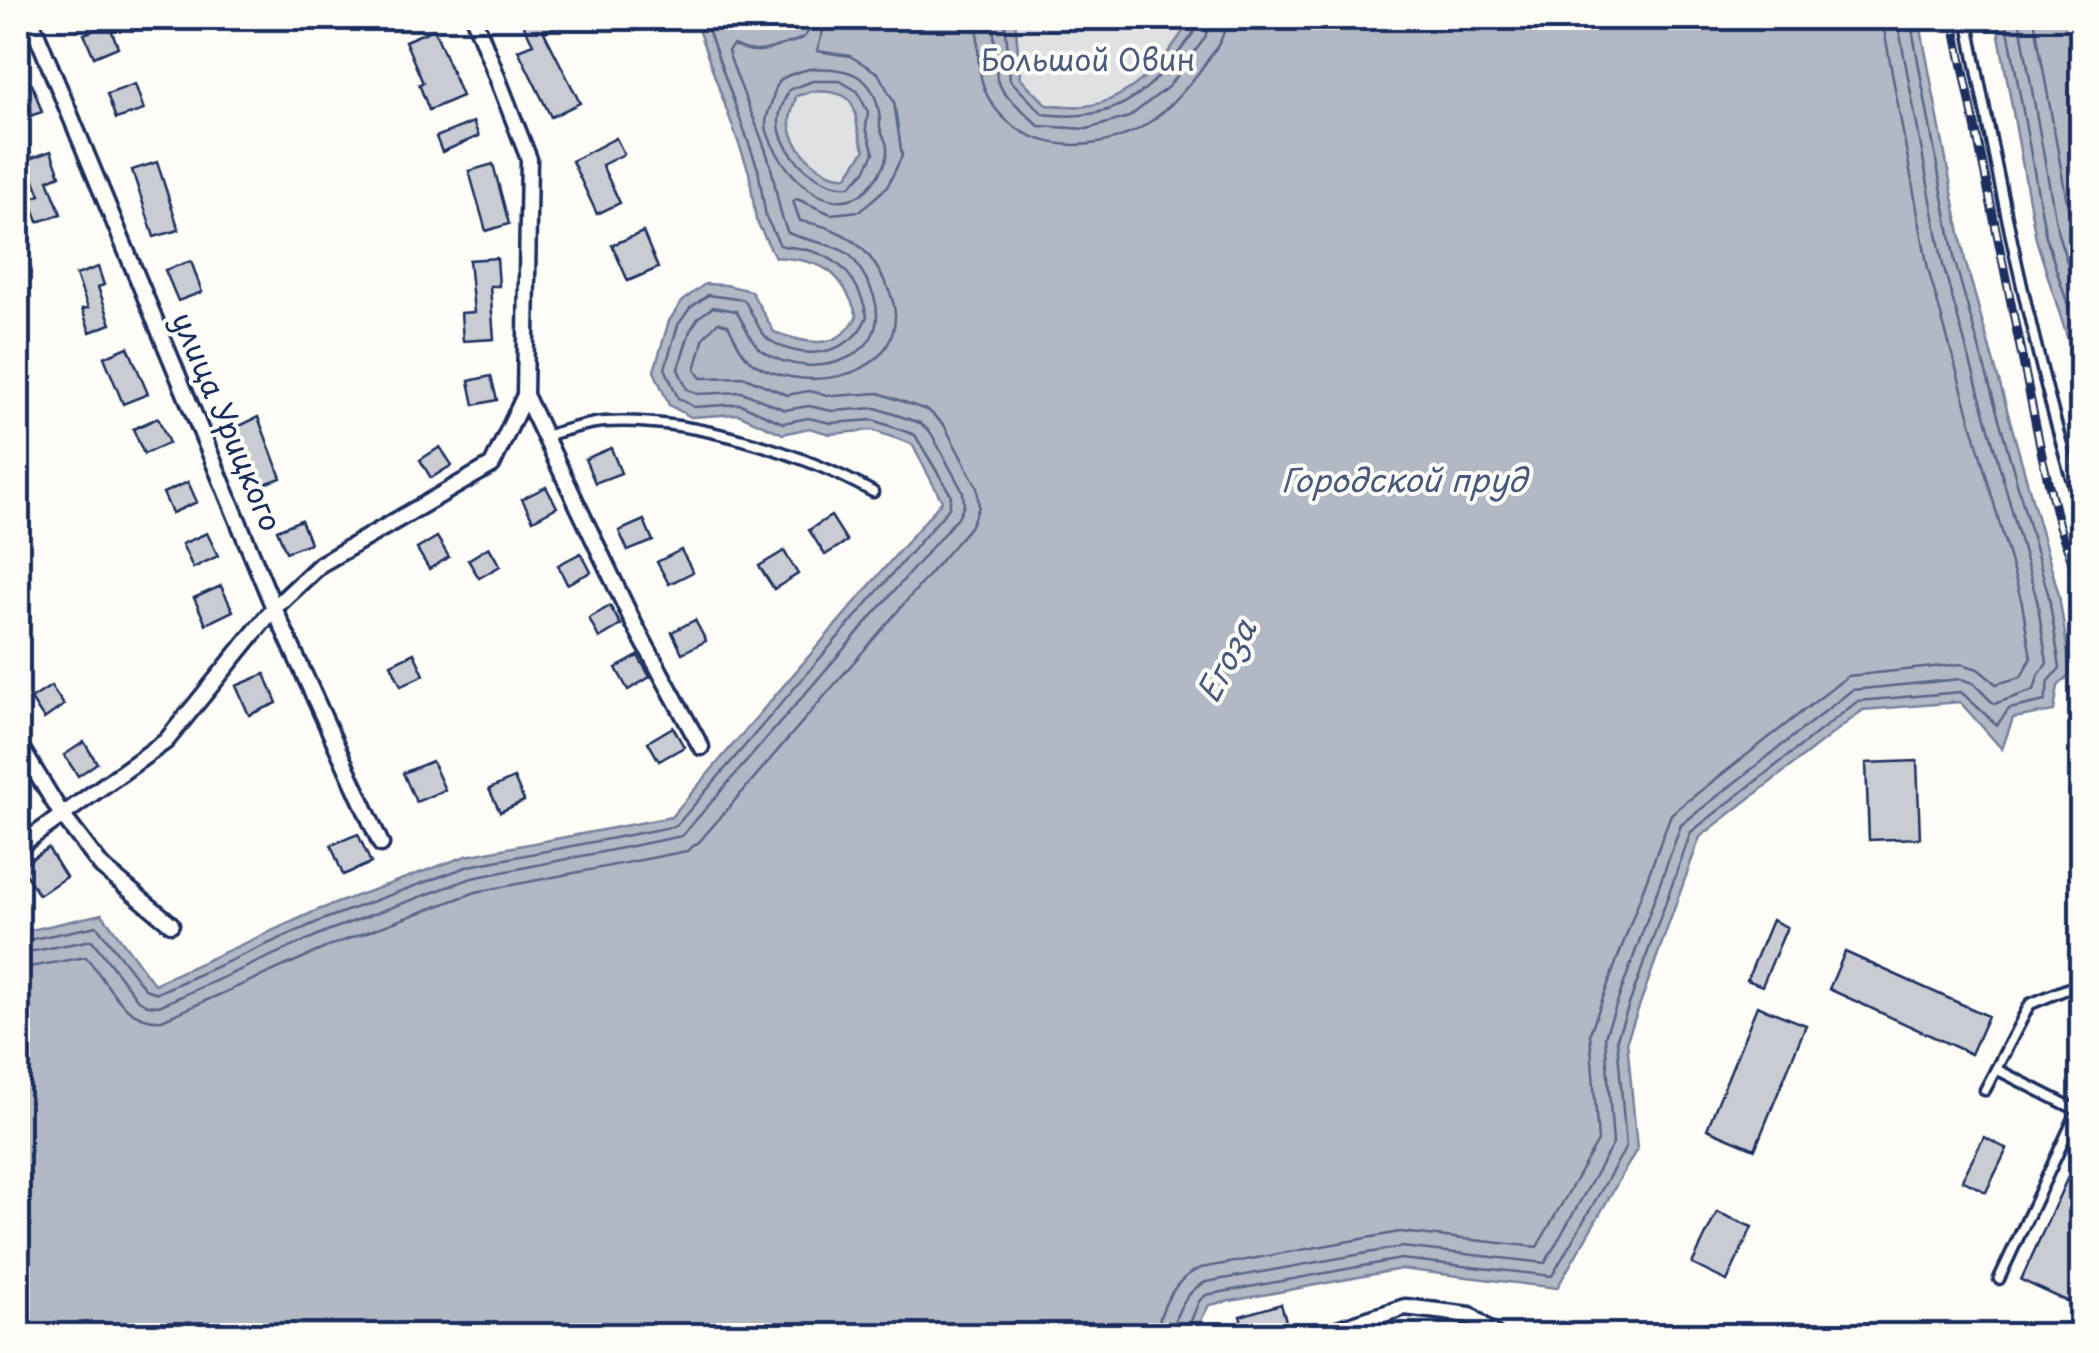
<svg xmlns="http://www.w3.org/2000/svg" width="2099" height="1353" font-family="'Playpen Sans',sans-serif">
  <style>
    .green { fill: #e0e1e3; stroke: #7e88a0; stroke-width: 2.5 }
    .water { fill: #b3b8c5; stroke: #76819c; stroke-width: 2.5; fill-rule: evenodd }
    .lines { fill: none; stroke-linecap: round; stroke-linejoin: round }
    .shore { stroke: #586687; stroke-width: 2.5 }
    .building { fill: #c9ccd3; stroke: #1b2f5e; stroke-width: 2.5 }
    .service-casing { stroke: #1b2f5e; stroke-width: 15 }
    .minor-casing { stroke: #1b2f5e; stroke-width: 21 }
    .service { stroke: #fdfcf7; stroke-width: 8 }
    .minor { stroke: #fdfcf7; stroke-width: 14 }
    .rail-casing { stroke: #1b2f5e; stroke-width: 9 }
    .rail { stroke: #fdfcf7; stroke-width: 5; stroke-dasharray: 15; stroke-linecap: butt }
    .labels { text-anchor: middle; stroke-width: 8; stroke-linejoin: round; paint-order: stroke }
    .park-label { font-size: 30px; fill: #4c5c7f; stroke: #fdfcf7 }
    .street-label { font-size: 30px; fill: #1b2f5e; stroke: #fdfcf7 }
    .water-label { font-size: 32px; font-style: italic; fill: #49587d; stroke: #fdfcf7 }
  </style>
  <rect width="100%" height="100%" fill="#fdfcf7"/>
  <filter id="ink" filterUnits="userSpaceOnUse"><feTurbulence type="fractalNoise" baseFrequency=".01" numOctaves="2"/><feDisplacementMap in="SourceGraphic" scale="20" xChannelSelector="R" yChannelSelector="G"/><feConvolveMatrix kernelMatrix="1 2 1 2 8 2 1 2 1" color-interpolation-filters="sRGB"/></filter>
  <g filter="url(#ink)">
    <!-- green -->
    <g class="green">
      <path d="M1015,18H1191C1170,56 1132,101 1086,106C1074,108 1059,105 1047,105L1020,78Z"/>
      <path d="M813,91C871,91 846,115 865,150L847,176C822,179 787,145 790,119C791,112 795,103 796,96Z"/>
    </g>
    <!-- water -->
    <g class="water">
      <path d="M694,18H734L755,31L766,29L772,18L788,23L792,18H1015L1020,78L1047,105C1059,105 1074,108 1086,106C1132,101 1170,56 1191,18H1919L1965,260L2059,595L2071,673L2058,686L2054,711L2013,718L2002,749L1960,702L1863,710L1700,837L1627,1040L1637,1149L1557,1288L1401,1269L1209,1305L1193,1336L18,1335V933L102,914L154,984L318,910L466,856L671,817L942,501L912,444L872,430L830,434L809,428L783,434L738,414L691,417L669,405L654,371L669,321L682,301L705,284L726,285L751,291L774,332C807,344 838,352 857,316C842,270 822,260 775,257L756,220L749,172ZM813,91C870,91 847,115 865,150L847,176C822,179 787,145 790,119C791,112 794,103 796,96Z"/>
      <path d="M1996,18H2081V381L2036,239Z"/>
    </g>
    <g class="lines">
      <!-- shore -->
      <g class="shore">
        <path d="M978,18C978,40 976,74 987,95C1015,150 1086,156 1137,130C1162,117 1182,94 1199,72C1211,55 1226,40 1226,18"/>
        <path d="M993,18L997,80L1004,93L1039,126L1087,129L1129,117L1168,87L1205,38L1211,18"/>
        <path d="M1005,18L1010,80L1043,114C1107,122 1142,102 1179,52C1188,41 1197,31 1199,18"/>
        <path d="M2006,18L2046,237L2082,349"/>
        <path d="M2019,18L2058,234L2082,308"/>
        <path d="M2034,18L2072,230L2082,259"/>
        <path d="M809,69C853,66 879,78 880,125C880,133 886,139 887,147C889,164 871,190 856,197C816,214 776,161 767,131C764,120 769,111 772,101C774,93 775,86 781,80C788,73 800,72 809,69Z"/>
        <path d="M813,81H840L857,91L868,112L866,128L874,153L865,171L850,186C820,190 778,152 779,121C779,112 785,98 789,90Z"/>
        <path d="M18,942L97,926L145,989L157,993L322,920L469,866L676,826L949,508L951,495L915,435L873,420L831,423L808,418L783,423L740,404L694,407L678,398L665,368L678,325L690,308L708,295L744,300C752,311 759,334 771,341C804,362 853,355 867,316C859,280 841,257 804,249C795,247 788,248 780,245L766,217L758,169L704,18"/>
        <path d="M18,954L92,940L137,999L147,1005L159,1006L327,931L472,878L682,836L958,517L964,505L963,492L931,433L920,423L876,408L832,411L809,406L785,410L742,392L697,394L687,389L678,369L690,331L699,317L713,307L736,311C744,322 750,341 761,350C814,388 911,354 865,277C860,269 855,258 847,253C829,242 806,241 788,233C777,210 777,188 770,164C759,126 740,90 728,51L733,45C752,53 760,53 779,46C797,40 810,41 812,18"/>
        <path d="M18,969L86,957C108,982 123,1023 162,1020L332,945L476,892L687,851L700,841L970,527L979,507L977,487L944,425L929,411L879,393L833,396L809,391L787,395L745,377L701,378L695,370L704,337L718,322L728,325C735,338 741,354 753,363C797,392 894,384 895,316C895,298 885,281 876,266C859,238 832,226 800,221L793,201L797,199L831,214L860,211L887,187L902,156L894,102L878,73L850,56L817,51L827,18"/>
        <path d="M1157,1336C1158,1309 1176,1277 1201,1268L1400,1232L1537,1247L1598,1141L1590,1033L1671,814L1848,676L1962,664L1978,669L1996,684L2021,677L2031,658L2022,603L1928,269L1882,18"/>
        <path d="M1172,1336C1174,1315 1186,1290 1206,1282L1401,1247L1545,1263L1613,1144L1605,1036L1681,825L1852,690L1961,679L1973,683L1994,704L2034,690L2038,676L2047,663L2037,600L1943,265L1897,18"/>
        <path d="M1185,1336L1199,1301L1206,1295L1401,1259L1552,1276L1626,1147L1617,1038L1691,832L1858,701L1961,692L1997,725L2009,709L2045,701L2049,681L2060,668L2049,597L1955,262L1910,18"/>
      </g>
    </g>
    <!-- building -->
    <g class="building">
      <path d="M520,18H575L544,32L580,103L551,117L518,50L533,44Z"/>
      <path d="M109,24L118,47L94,57L84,34Z"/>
      <path d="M434,29L462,96L429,110L419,84L423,83L405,41Z"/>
      <path d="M32,84L42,112L18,120V89Z"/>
      <path d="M135,84L144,110L116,119L107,94Z"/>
      <path d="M473,122L479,136L442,152L436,137Z"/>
      <path d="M616,138L624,154L602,165L620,203L597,214L572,161Z"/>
      <path d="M51,151L60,175L48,180L61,214L38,222L30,199L40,195L26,160Z"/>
      <path d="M157,162L179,230L154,237L132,170Z"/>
      <path d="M493,164L509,224L486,231L469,171Z"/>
      <path d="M643,232L658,268L628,281L612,245Z"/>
      <path d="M497,258L499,286H490L494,339L463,341L461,313L474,312L469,260Z"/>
      <path d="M191,261L202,292L178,301L165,270Z"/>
      <path d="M98,267L104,285L98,287L111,324L90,332L82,309L88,308L76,275Z"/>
      <path d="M128,347L148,394L123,404L104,357Z"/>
      <path d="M491,376L497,400L474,405L469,381Z"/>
      <path d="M258,417L281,478L259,486L233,429Z"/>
      <path d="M158,418L169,443L144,454L133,429Z"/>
      <path d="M440,447L452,465L431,478L420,460Z"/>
      <path d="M611,448L621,473L595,483L585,459Z"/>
      <path d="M188,482L197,502L172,513L163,493Z"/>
      <path d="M546,487L557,507L533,520L522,499Z"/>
      <path d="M831,516L847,541L825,555L809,530Z"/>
      <path d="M301,520L310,543L286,552L277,530Z"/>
      <path d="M644,520L653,541L628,551L619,531Z"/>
      <path d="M207,533L218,556L193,568L182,544Z"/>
      <path d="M437,537L449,557L429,569L417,549Z"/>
      <path d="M489,547L500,566L479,578L468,560Z"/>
      <path d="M681,550L693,572L669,584L657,562Z"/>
      <path d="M784,551L798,574L774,589L759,566Z"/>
      <path d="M581,553L591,572L567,584L558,565Z"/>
      <path d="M221,586L233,611L206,624L194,598Z"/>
      <path d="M610,606L621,625L599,638L589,618Z"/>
      <path d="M695,620L706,641L682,653L672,632Z"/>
      <path d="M414,653L424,675L401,686L391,664Z"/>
      <path d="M638,656L650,677L628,690L616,668Z"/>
      <path d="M265,674L277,703L249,715L236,686Z"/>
      <path d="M51,686L64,705L44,719L31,699Z"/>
      <path d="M673,727L684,747L659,761L648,742Z"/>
      <path d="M84,742L97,763L78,776L64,755Z"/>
      <path d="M432,761L445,790L416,802L403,773Z"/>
      <path d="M1917,761L1920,838L1869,840L1866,763Z"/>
      <path d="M514,778L524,801L500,812L489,789Z"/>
      <path d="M358,834L371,863L343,875L331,845Z"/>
      <path d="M48,848L66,877L39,895L20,866Z"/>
      <path d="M1772,920L1787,927L1762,986L1747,980Z"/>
      <path d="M1845,952L1988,1016L1971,1054L1829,989Z"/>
      <path d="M1757,1006L1806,1025L1755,1149L1707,1129Z"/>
      <path d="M1984,1137L2007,1149L1986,1192L1962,1180Z"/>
      <path d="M2082,1146V1308L2021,1280Z"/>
      <path d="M1717,1212L1752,1227L1727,1281L1692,1264Z"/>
      <path d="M1281,1304L1288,1328L1265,1336H1246L1240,1316Z"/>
    </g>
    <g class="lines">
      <defs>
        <g id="service">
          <path d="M1967,18C1999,184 2032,351 2082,514"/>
          <path d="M544,436C564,431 585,423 605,422C689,417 801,452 873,492"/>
          <path d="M1996,1069L2081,1112"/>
          <path d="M1985,1090L2030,1004L2069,988L2082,987"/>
          <path d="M1999,1279L2078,1110"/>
        </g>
        <g id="minor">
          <path d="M30,18L274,608L381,844"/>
          <path d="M474,18L529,159L525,395L634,624L701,747"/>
          <path d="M18,743L62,815L102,867L171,924"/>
          <path d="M18,847L166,741L274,608L321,564L492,465L525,395"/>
          <path d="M1316,1336L1405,1307L1470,1315L1497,1336"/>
        </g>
      </defs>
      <!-- service casing -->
      <use href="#service" class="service-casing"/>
      <!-- minor casing -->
      <use href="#minor" class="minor-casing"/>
      <!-- service -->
      <use href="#service" class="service"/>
      <!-- minor -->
      <use href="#minor" class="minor"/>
      <defs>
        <path id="rail" d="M1953,18L2043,460L2059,526L2082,590"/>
      </defs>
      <!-- rail casing -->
      <use href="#rail" class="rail-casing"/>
      <!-- rail -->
      <use href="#rail" class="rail"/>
    </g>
  </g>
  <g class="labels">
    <!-- park labels -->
    <g class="park-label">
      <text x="1088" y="71">Большой Овин</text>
    </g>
    <!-- street labels -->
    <g class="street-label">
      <text transform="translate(226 422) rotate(67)" y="10">улица Урицкого</text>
    </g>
    <!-- water labels -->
    <g class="water-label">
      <text x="1404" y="492">Городской пруд</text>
      <text transform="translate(1227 661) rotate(-62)" y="11">Егоза</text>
    </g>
  </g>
  <!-- margin -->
  <rect width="2099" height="1353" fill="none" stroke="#fdfcf7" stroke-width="60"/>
  <rect x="30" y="30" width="2039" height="1293" fill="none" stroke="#1b2f5e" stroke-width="4" filter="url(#ink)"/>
</svg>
